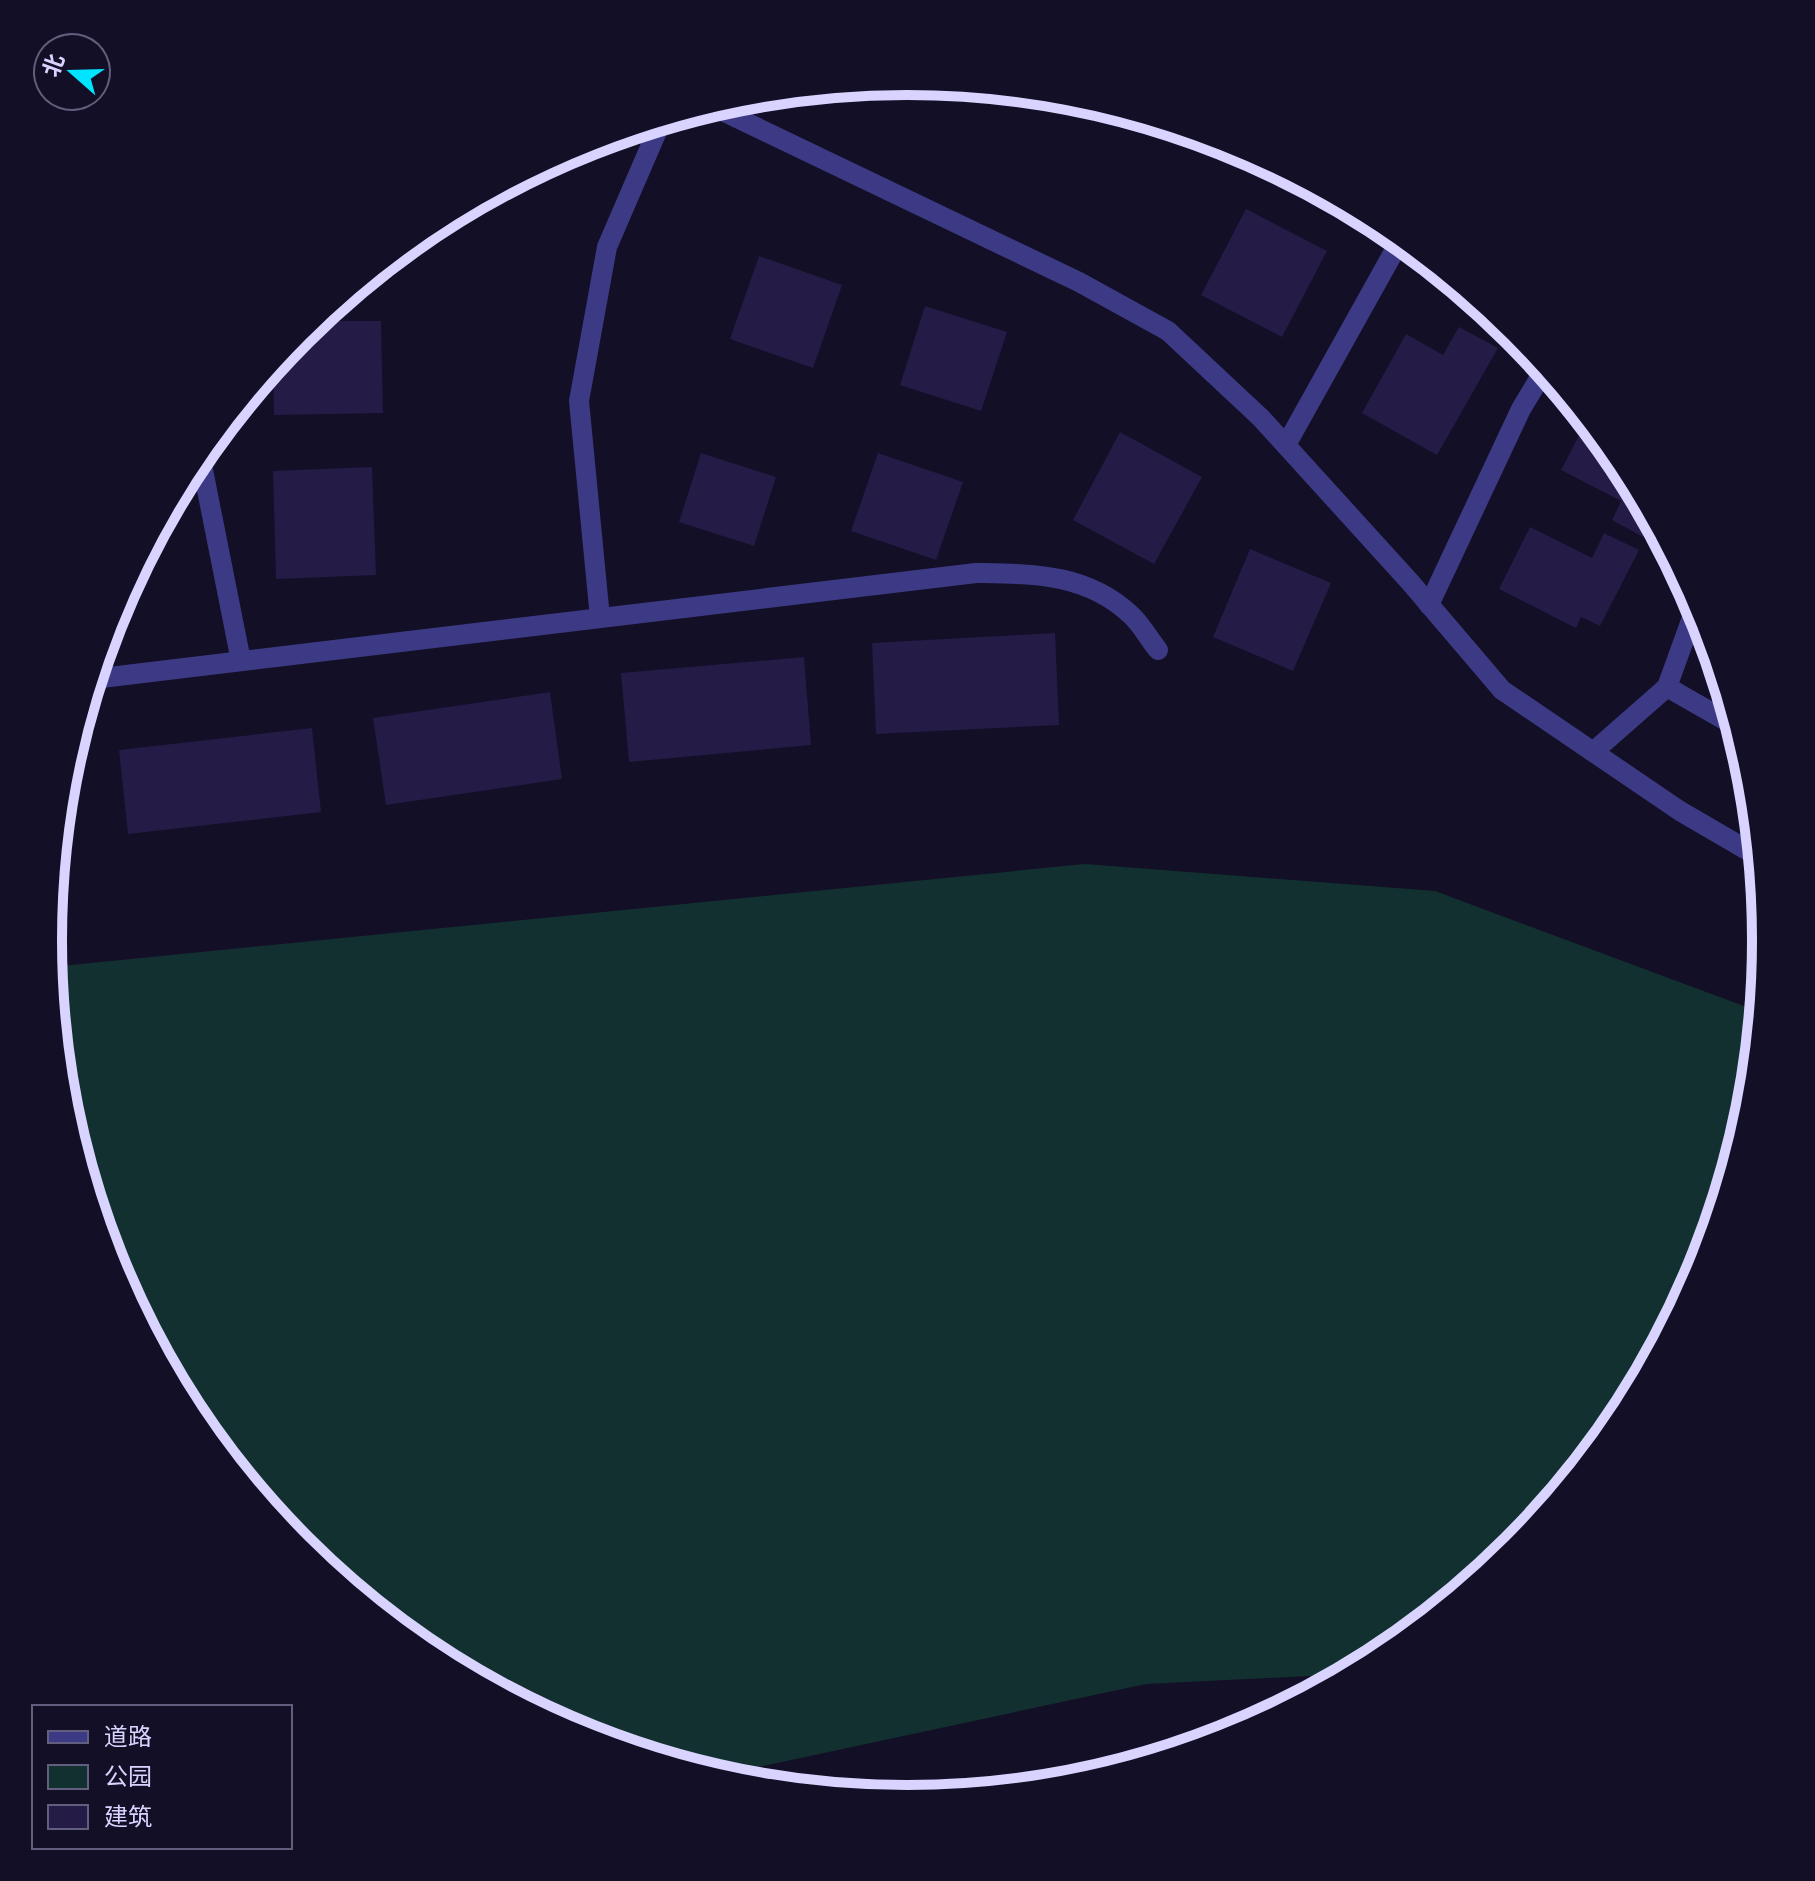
<svg xmlns="http://www.w3.org/2000/svg" width="1815" height="1881" font-family="Karla,'Noto Sans SC',sans-serif">
  <style>
    .green { fill: #12302f }
    .building { fill: #241b47 }
    .lines { fill: none; stroke-linecap: round; stroke-linejoin: round }
    .lane { stroke: #3d3a85; stroke-width: 20 }
    .street { stroke: #3d3a85; stroke-width: 20 }
    .rim { fill: none; stroke: #d9d4ff; stroke-width: 10 }
  </style>
  <rect width="100%" height="100%" fill="#130f26"/>
  <!-- green -->
  <path class="green" d="M1085,864L1435,891L1760,1012L1750,1109L1701,1270L1622,1418L1515,1549L1385,1655L1350,1674L1146,1684L716,1776L578,1734L430,1655L299,1548L193,1418L113,1269L64,1108L51,967Z"/>
  <!-- building -->
  <g class="building">
    <path d="M1246,209L1327,251L1282,337L1201,295Z"/>
    <path d="M759,256L842,285L813,368L730,339Z"/>
    <path d="M1478,302L1504,324L1503,325L1474,309Z"/>
    <path d="M925,306L1007,332L981,411L900,385Z"/>
    <path d="M313,321H381L383,413L274,415L273,365L300,332Z"/>
    <path d="M1459,327L1498,348L1437,455L1362,413L1406,334L1443,355Z"/>
    <path d="M1587,420L1622,463L1652,520L1643,537L1612,520L1621,501L1561,470Z"/>
    <path d="M1120,432L1202,477L1154,564L1073,520Z"/>
    <path d="M701,453L776,477L754,546L679,522Z"/>
    <path d="M878,453L963,482L936,560L851,531Z"/>
    <path d="M372,467L376,575L276,579L273,471Z"/>
    <path d="M1530,527L1592,558L1604,533L1639,550L1600,626L1581,617L1576,628L1499,589Z"/>
    <path d="M1250,549L1331,583L1293,671L1213,637Z"/>
    <path d="M146,551V573L134,572L137,568Z"/>
    <path d="M1055,633L1059,725L876,734L872,643Z"/>
    <path d="M804,657L811,745L629,762L621,673Z"/>
    <path d="M550,692L562,779L386,805L373,718Z"/>
    <path d="M312,728L321,812L128,834L119,750Z"/>
  </g>
  <g class="lines">
    <!-- lane -->
    <g class="lane">
      <path d="M1286,445L1401,239"/>
      <path d="M200,455L241,661"/>
      <path d="M1429,605L1521,409L1545,369"/>
      <path d="M600,618L579,401L607,247L661,122"/>
      <path d="M93,679L976,573C1033,574 1086,573 1131,615C1141,624 1149,639 1158,650"/>
      <path d="M1667,687L1737,727"/>
      <path d="M1593,752L1667,687L1697,604"/>
    </g>
    <!-- street -->
    <path class="street" d="M712,106L1079,282L1168,331L1261,418L1410,582L1502,690L1680,811L1759,857"/>
  </g>
  <!-- crop -->
  <path d="M0 0H1815V1881H0ZM62 940a845 845 0 1 1 1690 0a845 845 0 1 1-1690 0Z" fill="#130f26" fill-rule="evenodd"/>
  <path class="rim" d="M62 940a845 845 0 1 1 1690 0a845 845 0 1 1-1690 0Z"/>
  <!-- legend -->
  <rect x="32" y="1705" width="260" height="144" fill="#130f26" stroke="#625e7d" stroke-width="2"/>
  <rect x="48" y="1731" width="40" height="12" fill="#3d3a85" stroke="#625e7d" stroke-width="2"/>
  <text x="104" y="1745" font-size="24" fill="#d9d4ff">道路</text>
  <rect x="48" y="1765" width="40" height="24" fill="#12302f" stroke="#625e7d" stroke-width="2"/>
  <text x="104" y="1785" font-size="24" fill="#d9d4ff">公园</text>
  <rect x="48" y="1805" width="40" height="24" fill="#241b47" stroke="#625e7d" stroke-width="2"/>
  <text x="104" y="1825" font-size="24" fill="#d9d4ff">建筑</text>
  <!-- north arrow -->
  <g transform="translate(72 72) rotate(290)"><circle r="38" fill="#130f26" stroke="#625e7d" stroke-width="2"/>
  <path d="M0-6L14 30L0 20L-14 30Z" fill="#00e5ff"/>
  <text y="-12" font-size="22" font-weight="bold" text-anchor="middle" fill="#d9d4ff">北</text>
  </g>
</svg>
